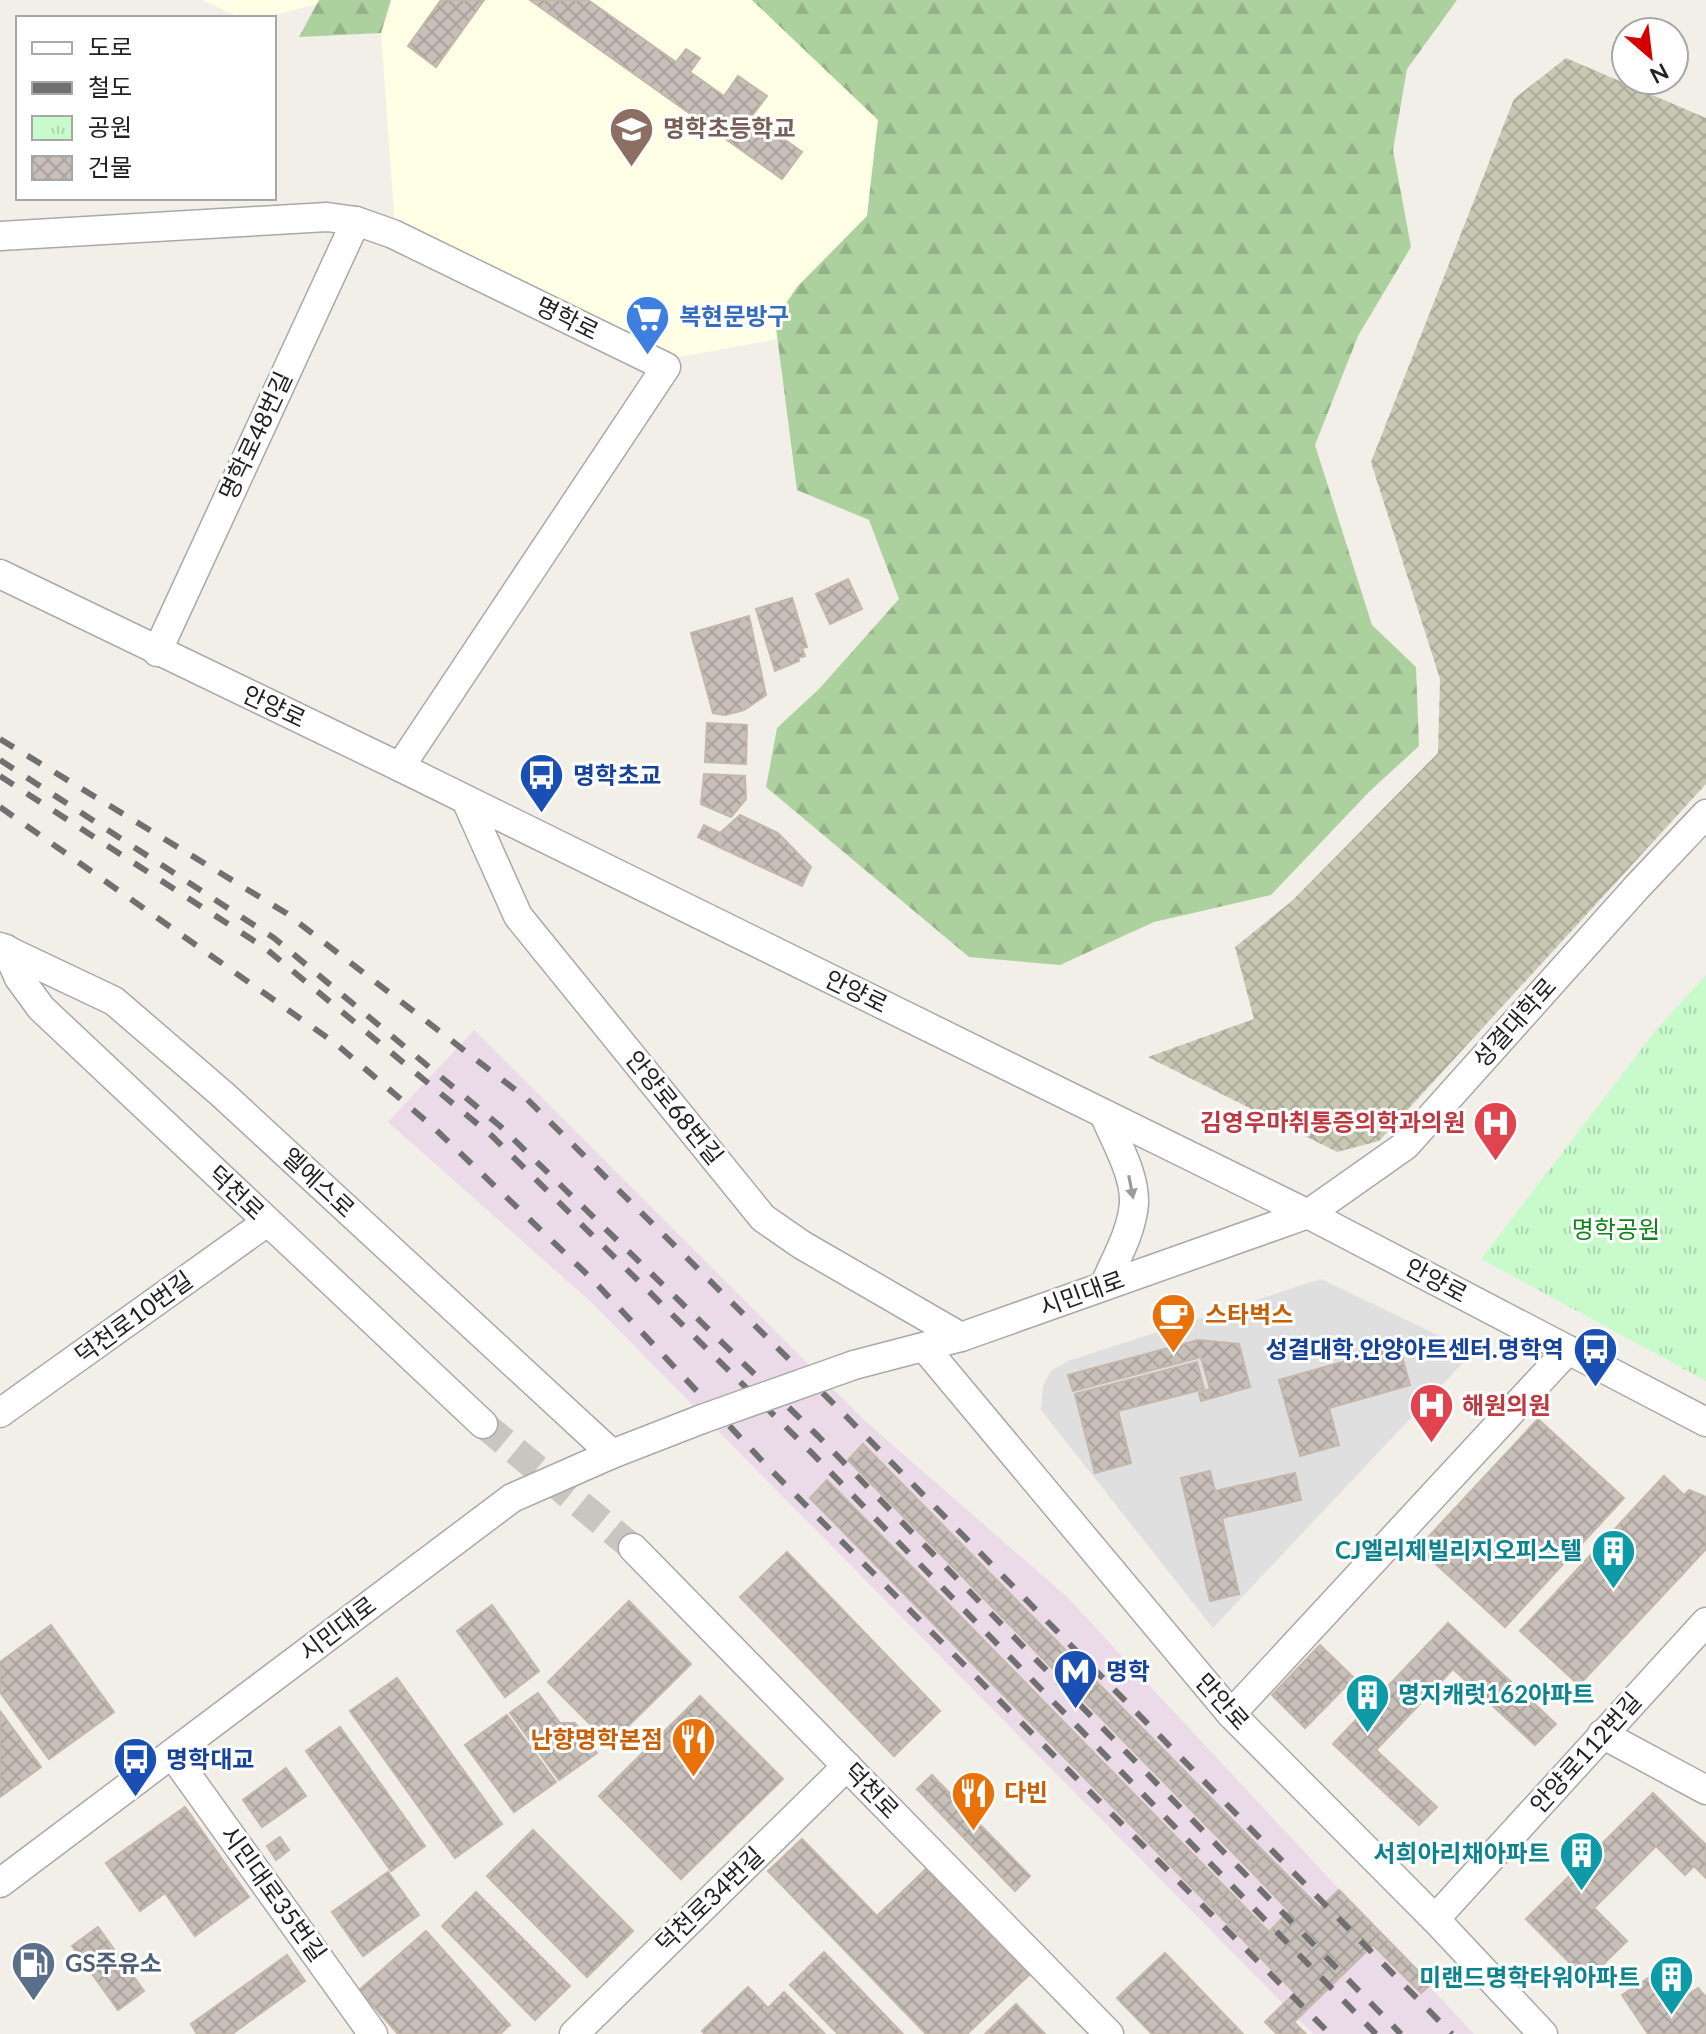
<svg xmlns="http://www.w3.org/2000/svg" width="1706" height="2034" font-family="Lato,'Noto Sans KR',sans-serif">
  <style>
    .residential { fill: #e0dfdf }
    .education { fill: #ffffe5 }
    .railway { fill: #ebdbe8 }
    .construction { fill: url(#construction-cross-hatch) }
    .forest { fill: url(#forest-firs) }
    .park { fill: url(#park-tufts) }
    .building { fill: url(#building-cross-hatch); stroke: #c4b6ab; stroke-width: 2 }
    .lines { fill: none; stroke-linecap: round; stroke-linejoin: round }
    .minor-tunnel { stroke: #c8c6c1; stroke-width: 28; stroke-dasharray: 28 14; stroke-linecap: butt }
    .minor-casing { stroke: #a9a9a9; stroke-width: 31 }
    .minor { stroke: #fff; stroke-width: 28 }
    .rail { stroke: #707070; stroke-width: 6; stroke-dasharray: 16 16; stroke-linecap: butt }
    .minor-bridge-casing { stroke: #a9a9a9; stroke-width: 31; stroke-linecap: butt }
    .minor-bridge { stroke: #fff; stroke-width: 28 }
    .oneway { fill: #9c9c9c }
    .labels { text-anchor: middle; stroke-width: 6; stroke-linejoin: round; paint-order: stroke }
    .education-label { font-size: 24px; font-weight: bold; fill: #785e54; stroke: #fff; text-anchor: start }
    .shop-label { font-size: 24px; font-weight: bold; fill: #366cbe; stroke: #fff; text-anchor: start }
    .street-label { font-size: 24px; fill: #222; stroke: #fff }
    .transit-label { font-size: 24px; font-weight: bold; fill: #164399; stroke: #fff; text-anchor: start }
    .health-label { font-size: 24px; font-weight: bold; fill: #be3a42; stroke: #fff; text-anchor: end }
    .park-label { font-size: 24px; fill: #0c8416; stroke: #fff }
    .food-label { font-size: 24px; font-weight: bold; fill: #c56008; stroke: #fff; text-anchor: start }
    .culture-label { font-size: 24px; font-weight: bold; fill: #0d838f; stroke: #fff; text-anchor: end }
    .service-label { font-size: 24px; font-weight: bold; fill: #4e5e75; stroke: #fff; text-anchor: start }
  </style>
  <defs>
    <pattern id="construction-cross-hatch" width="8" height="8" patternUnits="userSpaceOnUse" patternTransform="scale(2)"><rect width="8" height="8" fill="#c7c7b4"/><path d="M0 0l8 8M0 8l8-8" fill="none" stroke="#abab9a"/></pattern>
    <pattern id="forest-firs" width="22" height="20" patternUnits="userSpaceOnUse" patternTransform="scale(2)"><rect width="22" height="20" fill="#add19e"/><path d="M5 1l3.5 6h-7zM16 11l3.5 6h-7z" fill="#95b388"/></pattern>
    <pattern id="park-tufts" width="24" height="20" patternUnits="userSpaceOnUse" patternTransform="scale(2)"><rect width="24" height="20" fill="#c8facc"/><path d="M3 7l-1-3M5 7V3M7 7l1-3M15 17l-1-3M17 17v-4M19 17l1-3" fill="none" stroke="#acd6af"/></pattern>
    <pattern id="building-cross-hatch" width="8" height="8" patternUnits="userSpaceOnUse" patternTransform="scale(2)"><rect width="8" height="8" fill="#c7bfb8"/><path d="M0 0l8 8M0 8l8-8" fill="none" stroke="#aba49e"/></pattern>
  </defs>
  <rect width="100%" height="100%" fill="#f2efe9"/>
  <!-- residential -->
  <path class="residential" d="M1321,1279L1473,1352L1213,1628L1041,1410L1043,1386L1051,1371L1068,1361Z"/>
  <!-- education -->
  <g class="education">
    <path d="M202,0H319L317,4L262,18H241Z"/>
    <path d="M391,0H752L878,119L867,216L797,287L775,320L778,339L668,359L395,226L381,33Z"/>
  </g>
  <!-- railway -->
  <path class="railway" d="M474,1030L865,1421L1067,1597L1474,2034H1313L590,1301L388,1122Z"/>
  <!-- construction -->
  <path class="construction" d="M1566,58L1706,118V784L1379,1141L1337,1152L1148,1057L1254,1019L1235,947L1292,901L1438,753L1440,679L1371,462L1514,99Z"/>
  <!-- forest -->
  <g class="forest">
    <path d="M319,0H391L381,33L299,37Z"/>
    <path d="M752,0H1457L1407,69L1393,150L1411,247L1358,336L1315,445L1372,625L1416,667L1419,746L1370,791L1271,895L1154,922L1060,965L969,957L766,787L777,728L819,689L899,599L869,520L797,490L775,320L797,287L867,216L878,120Z"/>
  </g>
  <!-- park -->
  <path class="park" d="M1706,975V1381L1481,1259L1656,1030Z"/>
  <!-- building -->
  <g class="building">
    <path d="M441,0H484L436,67L408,46Z"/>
    <path d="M530,0H588L676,62L686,49L700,58L690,72L724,96L738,76L767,96L752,116L802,152L782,179Z"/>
    <path d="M848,579L862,609L830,624L816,594Z"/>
    <path d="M792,598L807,647L802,648L805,656L798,658L799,661L775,671L756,609Z"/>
    <path d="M749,616L766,695L744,710L725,715L713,713L691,633Z"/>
    <path d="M707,723L747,725L746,764L705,762Z"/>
    <path d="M704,774L745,776L746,799L731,817L701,804Z"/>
    <path d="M740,815L778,833L811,867L802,886L698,837L704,825L720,833Z"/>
    <path d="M1198,1340L1239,1344L1250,1387L1201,1401L1199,1393L1210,1389L1201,1357L1073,1391L1068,1375Z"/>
    <path d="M1399,1346L1410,1385L1329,1408L1339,1445L1300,1456L1279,1380Z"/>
    <path d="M1197,1362L1204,1389L1118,1411L1131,1463L1095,1473L1075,1394Z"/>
    <path d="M1538,1419L1624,1498L1505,1627L1418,1548Z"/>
    <path d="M863,1444L1265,1853L1249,1869L848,1460Z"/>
    <path d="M1210,1471L1215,1491L1295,1473L1301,1500L1222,1518L1239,1594L1210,1601L1181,1478Z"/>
    <path d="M1664,1476L1684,1495L1689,1490L1706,1497V1549L1579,1685L1520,1631Z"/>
    <path d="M827,1480L1228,1890L1211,1907L810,1498Z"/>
    <path d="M787,1552L940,1711L894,1756L740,1597Z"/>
    <path d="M629,1601L691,1664L610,1744L548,1682Z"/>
    <path d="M492,1605L539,1671L505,1697L457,1631Z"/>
    <path d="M1448,1623L1556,1724L1535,1745L1453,1669L1376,1750L1437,1807L1419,1825L1333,1744Z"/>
    <path d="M51,1625L114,1712L49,1759L0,1692V1662Z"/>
    <path d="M1320,1645L1354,1678L1305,1728L1272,1695Z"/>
    <path d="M397,1678L502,1824L455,1858L350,1711Z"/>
    <path d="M538,1693L560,1723H575L597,1753L559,1780L510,1713Z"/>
    <path d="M700,1696L783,1779L681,1879L599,1796Z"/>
    <path d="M0,1711L41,1767L0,1797Z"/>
    <path d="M507,1715L556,1782L514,1812L465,1745Z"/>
    <path d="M340,1727L425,1846L391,1871L306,1751Z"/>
    <path d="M286,1768L306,1796L262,1827L243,1800Z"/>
    <path d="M932,1775L1030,1876L1015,1891L917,1789Z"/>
    <path d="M1653,1793L1706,1845V1878L1694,1866L1685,1875L1656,1846L1594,1908L1627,1941L1587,1980L1526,1919Z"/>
    <path d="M185,1807L249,1897L195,1936L165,1893L140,1911L106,1863Z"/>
    <path d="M533,1830L633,1931L587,1977L487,1876Z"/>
    <path d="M280,1837L289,1850L276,1860L267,1846Z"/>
    <path d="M802,1839L877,1916L926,1869L1029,1975L967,2034H926L768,1871Z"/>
    <path d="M1265,1853L1320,1908L1339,1890L1431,1984L1421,1993L1373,1945L1294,2022L1306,2034H1277L1265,2022L1295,1993L1211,1907L1228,1890L1269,1932L1289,1911L1249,1869Z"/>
    <path d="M388,1872L419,1915L363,1956L332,1912Z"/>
    <path d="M476,1892L570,1986L535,2020L442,1926Z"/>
    <path d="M98,1927L144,1991L118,2010L72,1946Z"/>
    <path d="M426,1931L510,2025L500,2034H398L359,1990Z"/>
    <path d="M824,1952L903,2034H838L790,1985Z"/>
    <path d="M1165,1953L1243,2034H1152L1117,1998Z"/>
    <path d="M287,1955L305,1981L232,2034H197L191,2024Z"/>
    <path d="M1650,1977L1661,1994L1673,1986L1681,1999L1698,1988L1706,1997V2034H1648L1622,1995Z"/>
    <path d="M748,1987L768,2008L784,1992L825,2034H705L702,2031Z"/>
    <path d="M1016,2004L1045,2034H985Z"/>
  </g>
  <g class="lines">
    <!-- minor-tunnel -->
    <path class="minor-tunnel" d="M483,1424L633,1548"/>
    <defs>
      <g id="minor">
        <path d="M0,236L327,217L356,221L393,234L666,367L400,767"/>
        <path d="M0,574L400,767L1308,1214L1706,1422"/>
        <path d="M157,652L356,221"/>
        <path d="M466,800L518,916L763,1218L802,1245L961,1337"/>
        <path d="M0,947L114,1001L222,1094L612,1454"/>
        <path d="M6,949L19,978L41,1008L483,1424"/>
        <path d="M1104,1114C1115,1141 1135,1173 1134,1203C1132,1232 1115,1260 1104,1286"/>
        <path d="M925,1348L1231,1714L1435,1919L1543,2034"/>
        <path d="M854,1365L961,1337L1308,1214L1406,1145L1637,887L1706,814"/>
        <path d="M0,1413L267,1222"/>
        <path d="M633,1548L1109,2034"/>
        <path d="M1231,1714L1568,1350"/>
        <path d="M1602,1734L1706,1790"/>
        <path d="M172,1754L373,2034"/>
        <path d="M0,1883L512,1498L612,1454L702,1419"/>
        <path d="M1435,1919L1706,1622"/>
        <path d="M574,2034L847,1766"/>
      </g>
    </defs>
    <!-- minor casing -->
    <use href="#minor" class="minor-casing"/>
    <!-- minor -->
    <use href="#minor" class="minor"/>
    <!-- rail -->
    <g class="rail">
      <path d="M0,739L286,913L526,1098L843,1413L1452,2034"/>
      <path d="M0,760L274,938L500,1126L818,1436L1401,2034"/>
      <path d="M0,776L265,948L492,1136L805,1446L1376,2034"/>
      <path d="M0,807L335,1043L432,1126L593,1280L766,1465L1330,2034"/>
    </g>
    <defs>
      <path id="minor-bridge" d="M702,1419L854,1365"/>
    </defs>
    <!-- minor-bridge casing -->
    <use href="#minor-bridge" class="minor-bridge-casing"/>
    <!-- minor-bridge -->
    <use href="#minor-bridge" class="minor-bridge"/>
  </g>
  <!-- one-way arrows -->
  <defs><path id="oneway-solid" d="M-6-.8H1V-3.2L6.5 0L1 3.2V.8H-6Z" transform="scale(2)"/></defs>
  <use class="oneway" href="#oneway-solid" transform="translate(1131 1187) rotate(79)"/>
  <!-- icons -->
  <defs>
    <symbol id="school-pin" viewBox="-11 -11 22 30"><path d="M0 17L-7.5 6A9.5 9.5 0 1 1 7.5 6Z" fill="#8d6e63" stroke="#fff"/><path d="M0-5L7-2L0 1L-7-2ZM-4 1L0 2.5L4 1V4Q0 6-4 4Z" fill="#fff"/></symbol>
    <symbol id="supermarket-pin" viewBox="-11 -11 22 30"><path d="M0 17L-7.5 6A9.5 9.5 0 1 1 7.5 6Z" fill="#3f7fe0" stroke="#fff"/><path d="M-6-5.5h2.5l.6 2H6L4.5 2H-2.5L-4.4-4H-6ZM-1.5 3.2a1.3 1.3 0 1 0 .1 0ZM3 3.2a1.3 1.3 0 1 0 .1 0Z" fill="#fff"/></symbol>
    <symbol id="bus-pin" viewBox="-11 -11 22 30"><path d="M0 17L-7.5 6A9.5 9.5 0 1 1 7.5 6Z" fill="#1a4fb4" stroke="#fff"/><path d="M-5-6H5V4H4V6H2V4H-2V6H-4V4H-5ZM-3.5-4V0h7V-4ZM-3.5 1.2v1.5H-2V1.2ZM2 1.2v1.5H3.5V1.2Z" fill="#fff"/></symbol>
    <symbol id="hospital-pin" viewBox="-11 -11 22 30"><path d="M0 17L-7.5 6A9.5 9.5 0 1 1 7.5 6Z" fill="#e0444e" stroke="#fff"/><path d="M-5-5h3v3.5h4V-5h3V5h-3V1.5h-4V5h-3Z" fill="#fff"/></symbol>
    <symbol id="cafe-pin" viewBox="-11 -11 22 30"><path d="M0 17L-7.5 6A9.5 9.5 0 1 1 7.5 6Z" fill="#e8710a" stroke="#fff"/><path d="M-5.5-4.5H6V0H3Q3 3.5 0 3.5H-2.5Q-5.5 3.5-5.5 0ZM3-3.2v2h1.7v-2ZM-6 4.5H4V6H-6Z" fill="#fff"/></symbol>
    <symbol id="building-pin" viewBox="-11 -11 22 30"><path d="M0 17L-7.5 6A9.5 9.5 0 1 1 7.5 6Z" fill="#0f9aa8" stroke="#fff"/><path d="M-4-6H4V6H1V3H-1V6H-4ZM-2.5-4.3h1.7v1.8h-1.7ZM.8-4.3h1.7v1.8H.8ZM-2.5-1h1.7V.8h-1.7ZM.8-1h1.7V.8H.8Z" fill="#fff"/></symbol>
    <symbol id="metro-pin" viewBox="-11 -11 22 30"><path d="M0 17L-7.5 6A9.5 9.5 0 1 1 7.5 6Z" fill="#1a4fb4" stroke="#fff"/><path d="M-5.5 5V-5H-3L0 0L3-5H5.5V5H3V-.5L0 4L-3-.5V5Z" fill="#fff"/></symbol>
    <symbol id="restaurant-pin" viewBox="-11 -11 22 30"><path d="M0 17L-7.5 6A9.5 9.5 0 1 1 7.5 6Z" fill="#e8710a" stroke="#fff"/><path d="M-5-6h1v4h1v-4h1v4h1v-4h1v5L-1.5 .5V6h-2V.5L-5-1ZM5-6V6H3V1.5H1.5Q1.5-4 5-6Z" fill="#fff"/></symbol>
    <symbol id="fuel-pin" viewBox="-11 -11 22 30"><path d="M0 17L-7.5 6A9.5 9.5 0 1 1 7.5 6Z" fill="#5c6f8a" stroke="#fff"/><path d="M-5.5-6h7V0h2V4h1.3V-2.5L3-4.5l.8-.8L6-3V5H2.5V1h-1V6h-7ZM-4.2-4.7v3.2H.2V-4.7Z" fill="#fff"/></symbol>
  </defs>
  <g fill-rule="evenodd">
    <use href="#school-pin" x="606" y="104" width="51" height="69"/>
    <use href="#supermarket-pin" x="622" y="292" width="51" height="69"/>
    <use href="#bus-pin" x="516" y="750" width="51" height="69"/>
    <use href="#hospital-pin" x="1470" y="1098" width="51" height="69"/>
    <use href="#cafe-pin" x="1148" y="1290" width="51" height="69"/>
    <use href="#bus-pin" x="1570" y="1324" width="51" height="69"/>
    <use href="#hospital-pin" x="1406" y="1380" width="51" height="69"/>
    <use href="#building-pin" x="1588" y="1526" width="51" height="69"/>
    <use href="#metro-pin" x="1050" y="1646" width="51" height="69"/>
    <use href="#building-pin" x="1342" y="1670" width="51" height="69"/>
    <use href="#restaurant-pin" x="668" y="1714" width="51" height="69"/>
    <use href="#bus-pin" x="110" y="1734" width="51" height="69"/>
    <use href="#restaurant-pin" x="948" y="1768" width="51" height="69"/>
    <use href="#building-pin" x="1556" y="1828" width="51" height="69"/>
    <use href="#fuel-pin" x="8" y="1938" width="51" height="69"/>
    <use href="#building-pin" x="1646" y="1952" width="51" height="69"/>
  </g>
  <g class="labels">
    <!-- education labels -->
    <g class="education-label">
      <text x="663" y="137">명학초등학교</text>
    </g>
    <!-- shop labels -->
    <g class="shop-label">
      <text x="679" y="325">복현문방구</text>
    </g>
    <!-- street labels -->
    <g class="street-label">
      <text transform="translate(567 319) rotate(26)" y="8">명학로</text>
      <text transform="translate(256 436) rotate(-65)" y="8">명학로48번길</text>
      <text transform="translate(274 707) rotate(25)" y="8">안양로</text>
      <text transform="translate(856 992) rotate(26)" y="8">안양로</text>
      <text transform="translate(1515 1023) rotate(-48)" y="8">성결대학로</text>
      <text transform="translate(674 1108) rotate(51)" y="8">안양로68번길</text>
      <text transform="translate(318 1183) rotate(43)" y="8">엘에스로</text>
      <text transform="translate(236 1193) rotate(43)" y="8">덕천로</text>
      <text transform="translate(1436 1281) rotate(28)" y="8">안양로</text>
      <text transform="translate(1082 1294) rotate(-20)" y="8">시민대로</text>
      <text transform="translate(134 1318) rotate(-36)" y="8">덕천로10번길</text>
      <text transform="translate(338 1629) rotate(-37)" y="8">시민대로</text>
      <text transform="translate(1222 1702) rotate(48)" y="8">만안로</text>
      <text transform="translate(1586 1753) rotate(-48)" y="8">안양로112번길</text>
      <text transform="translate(871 1791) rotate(46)" y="8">덕천로</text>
      <text transform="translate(273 1894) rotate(54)" y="8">시민대로35번길</text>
      <text transform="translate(710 1900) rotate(-44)" y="8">덕천로34번길</text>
    </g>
    <!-- transit labels -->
    <g class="transit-label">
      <text x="573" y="784">명학초교</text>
      <text x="1564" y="1358" text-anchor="end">성결대학.안양아트센터.명학역</text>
      <text x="1106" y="1680">명학</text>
      <text x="166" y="1768">명학대교</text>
    </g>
    <!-- health labels -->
    <g class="health-label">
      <text x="1465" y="1131">김영우마취통증의학과의원</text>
      <text x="1462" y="1414" text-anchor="start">해원의원</text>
    </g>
    <!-- park labels -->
    <g class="park-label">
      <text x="1616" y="1238">명학공원</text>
    </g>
    <!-- food labels -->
    <g class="food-label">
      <text x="1205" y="1323">스타벅스</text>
      <text x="663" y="1748" text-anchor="end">난향명학본점</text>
      <text x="1004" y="1801">다빈</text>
    </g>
    <!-- culture labels -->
    <g class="culture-label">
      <text x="1582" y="1559">CJ엘리제빌리지오피스텔</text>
      <text x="1398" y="1703" text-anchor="start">명지캐럿162아파트</text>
      <text x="1550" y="1862">서희아리채아파트</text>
      <text x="1640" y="1986">미랜드명학타워아파트</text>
    </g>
    <!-- service labels -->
    <g class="service-label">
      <text x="65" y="1972">GS주유소</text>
    </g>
  </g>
  <!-- legend -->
  <rect x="16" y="16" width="260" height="184" fill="#ffffff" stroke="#a7a7a7" stroke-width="2"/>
  <rect x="32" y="42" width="40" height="12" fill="#ffffff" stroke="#a7a7a7" stroke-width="2"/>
  <text x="88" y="56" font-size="24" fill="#222222">도로</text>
  <rect x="32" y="82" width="40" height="12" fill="#707070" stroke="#a7a7a7" stroke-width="2"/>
  <text x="88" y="96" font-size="24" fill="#222222">철도</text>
  <rect x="32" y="116" width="40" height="24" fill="url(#park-tufts)" stroke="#a7a7a7" stroke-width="2"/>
  <text x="88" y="136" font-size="24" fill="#222222">공원</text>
  <rect x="32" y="156" width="40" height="24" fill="url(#building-cross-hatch)" stroke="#a7a7a7" stroke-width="2"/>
  <text x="88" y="176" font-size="24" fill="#222222">건물</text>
  <!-- north arrow -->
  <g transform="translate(1650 56) rotate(152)"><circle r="38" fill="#ffffff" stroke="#a7a7a7" stroke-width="2"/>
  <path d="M0-6L14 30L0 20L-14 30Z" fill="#d40000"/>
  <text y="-12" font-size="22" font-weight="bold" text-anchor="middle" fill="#222222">N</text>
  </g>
</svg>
